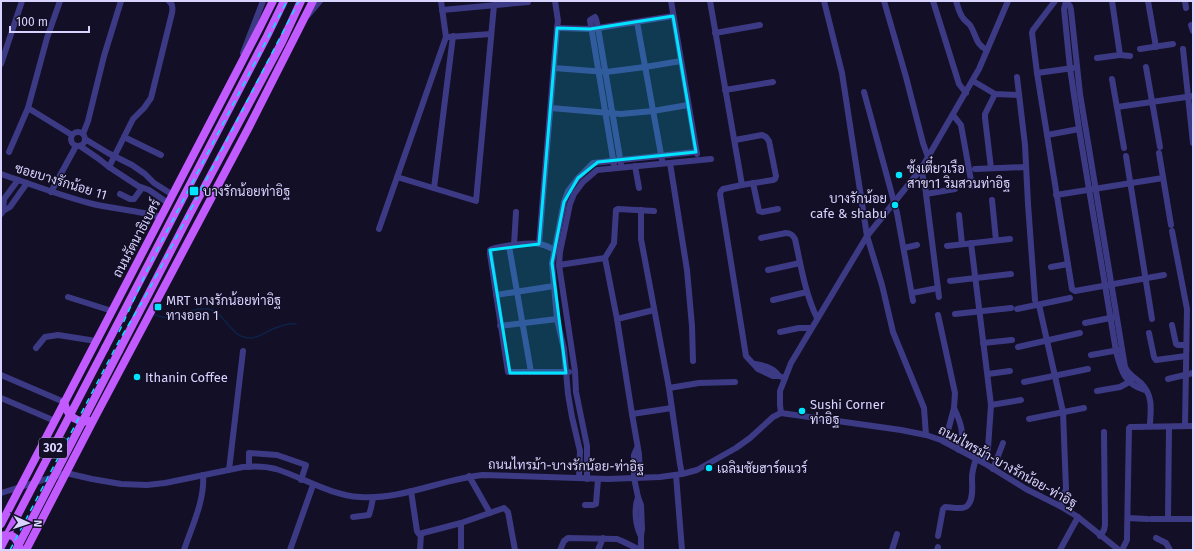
<svg xmlns="http://www.w3.org/2000/svg" width="1194" height="551" font-family="'Fira Sans',Sarabun,sans-serif">
  <style>
    .lines { fill: none; stroke-linecap: round; stroke-linejoin: round }
    .stream { stroke: #0c2248; stroke-width: 1.5 }
    .minor { stroke: #3d3a85; stroke-width: 6 }
    .major { stroke: #c25bff; stroke-width: 8 }
    .rail { stroke: #00e5ff; stroke-width: 1.5; stroke-dasharray: 6 5; stroke-linecap: butt }
    .major-bridge { stroke: #c25bff; stroke-width: 8 }
    .marked { fill: #00e5ff; fill-opacity: 0.2; stroke: #00e5ff; stroke-width: 3; stroke-linejoin: round }
    .poi-dot { fill: #00e5ff; stroke: #130f26; stroke-width: 1.5 }
    .labels { text-anchor: middle; stroke-width: 3; stroke-linejoin: round; paint-order: stroke }
    .shield { fill: #130f26; stroke: #9e99be; stroke-width: 1 }
    .shield-label { font-size: 12px; font-weight: bold; fill: #d9d4ff }
    .poi-label { font-size: 13px; fill: #d9d4ff; stroke: #130f26; text-anchor: start }
    .street-label { font-size: 13px; fill: #d9d4ff; stroke: #130f26 }
  </style>
  <rect width="100%" height="100%" fill="#130f26"/>
  <g class="lines">
    <!-- stream -->
    <path class="stream" d="M153,314C159,317 170,319 177,318C182,317 186,313 191,311C197,309 205,308 212,310C226,315 231,338 250,338C259,338 265,332 273,329C280,326 289,323 296,324"/>
    <!-- minor -->
    <g class="minor">
      <path d="M671,1L697,154"/>
      <path d="M710,1L742,185L723,189L721,191L720,194L746,356L758,369L773,376H779L785,378"/>
      <path d="M824,1L842,73L867,236L882,285L893,332L924,408L926,435"/>
      <path d="M884,1L906,77L923,143L928,157"/>
      <path d="M933,1L959,84L966,93"/>
      <path d="M956,1C958,7 959,13 963,18C965,21 968,23 970,25C977,36 975,44 987,50"/>
      <path d="M1055,1L1033,30L1032,33L1037,73L1072,289L1075,291L1164,275"/>
      <path d="M1066,1L1070,6L1071,10L1080,94L1125,367C1129,375 1135,378 1141,383C1153,395 1151,409 1150,423"/>
      <path d="M1066,1L1064,9L1070,68L1079,129L1116,351C1121,370 1124,384 1145,390"/>
      <path d="M1112,1L1120,55L1130,56"/>
      <path d="M1148,1L1156,47"/>
      <path d="M1185,1L1186,8"/>
      <path d="M442,10L528,2"/>
      <path d="M308,15L320,1"/>
      <path d="M637,22L662,160"/>
      <path d="M1191,25L1193,31"/>
      <path d="M557,28L592,29L673,16"/>
      <path d="M715,33L760,25"/>
      <path d="M449,37L491,34"/>
      <path d="M1140,49L1173,44"/>
      <path d="M1183,49L1193,143"/>
      <path d="M243,53L263,1"/>
      <path d="M1097,58L1120,55"/>
      <path d="M1,64L22,1"/>
      <path d="M1146,67L1160,147"/>
      <path d="M554,68L606,72L645,67L681,61"/>
      <path d="M1037,73L1073,68"/>
      <path d="M1017,77L1025,145L1028,204L1035,300"/>
      <path d="M1112,79L1124,148"/>
      <path d="M973,81L995,94L1019,95"/>
      <path d="M725,90L773,82"/>
      <path d="M864,92L897,213L913,301"/>
      <path d="M1117,107L1193,96"/>
      <path d="M28,108L72,135"/>
      <path d="M551,108L621,114L653,111L688,105"/>
      <path d="M953,115L961,125L972,186"/>
      <circle cx="78" cy="139" r="7"/>
      <path d="M83,134L88,121L104,56L121,1"/>
      <path d="M1047,135L1079,129"/>
      <path d="M124,137L161,155"/>
      <path d="M85,139L108,153L132,165L145,174L154,183L173,195"/>
      <path d="M735,140L762,135L766,137L769,141L776,176L775,179L773,180L742,185"/>
      <path d="M80,146L99,159L109,167L138,186L149,190L168,203"/>
      <path d="M9,152L28,108L47,38L60,1"/>
      <path d="M1159,153L1171,225"/>
      <path d="M1126,156L1152,319"/>
      <path d="M670,163L687,270L692,326L693,361"/>
      <path d="M614,165L590,20L595,17L596,19L598,28L621,164"/>
      <path d="M635,166L639,188"/>
      <path d="M109,167L133,119L144,108L151,98L172,13C173,8 173,4 169,1"/>
      <path d="M991,168L985,118V114L995,94"/>
      <path d="M921,169L925,186L939,297"/>
      <path d="M975,169L1026,167"/>
      <path d="M1,174C30,184 59,195 89,203C112,209 137,210 161,217"/>
      <path d="M397,177L476,201L494,5"/>
      <path d="M753,183L759,211L762,212L778,209"/>
      <path d="M434,188L453,36"/>
      <path d="M51,192L76,146"/>
      <path d="M120,194L130,199H134L142,188"/>
      <path d="M926,194L955,189"/>
      <path d="M1056,195L1163,178"/>
      <path d="M992,200L996,240"/>
      <path d="M641,210V239L669,388L680,464L682,474"/>
      <path d="M3,211L4,199L18,180"/>
      <path d="M1,214L3,211L10,207L27,183"/>
      <path d="M959,215L962,244"/>
      <path d="M379,229L446,37L441,1"/>
      <path d="M1172,231L1187,309L1185,426"/>
      <path d="M761,238L786,233C791,233 793,235 795,239C801,266 805,293 817,318"/>
      <path d="M971,243L991,405L988,448L984,463"/>
      <path d="M539,244L557,28L558,21L555,1"/>
      <path d="M514,245L516,212"/>
      <path d="M509,246L531,372"/>
      <path d="M947,246L1010,239"/>
      <path d="M904,248L917,245"/>
      <path d="M558,251C552,249 546,245 540,244C533,242 496,246 490,250V254L508,372H569"/>
      <path d="M559,265L605,258"/>
      <path d="M1051,267L1068,264"/>
      <path d="M768,270L800,263"/>
      <path d="M950,281L1011,274"/>
      <path d="M912,293L938,288"/>
      <path d="M496,295L554,286"/>
      <path d="M68,297L112,311"/>
      <path d="M773,300L807,292"/>
      <path d="M1039,305L1063,412L1066,489L1060,506"/>
      <path d="M1017,309L1070,298"/>
      <path d="M955,314L1011,308"/>
      <path d="M938,315L955,393L954,408L945,442"/>
      <path d="M617,319L654,310"/>
      <path d="M1085,323L1115,317"/>
      <path d="M1172,325L1176,344L1178,345H1186"/>
      <path d="M500,326L557,319"/>
      <path d="M780,332L799,328H811"/>
      <path d="M1149,333L1154,357L1156,360L1186,356"/>
      <path d="M983,343L1012,340"/>
      <path d="M1018,347L1080,333"/>
      <path d="M36,348L45,337L58,335L96,341"/>
      <path d="M1091,355L1119,350"/>
      <path d="M755,364C763,365 774,368 779,376"/>
      <path d="M988,374L1010,371"/>
      <path d="M1,375L64,402"/>
      <path d="M1168,379L1193,373"/>
      <path d="M1024,382L1088,369"/>
      <path d="M669,388L699,383L735,382"/>
      <path d="M1097,391L1120,387L1131,381"/>
      <path d="M1,398L55,421"/>
      <path d="M991,405L1021,400"/>
      <path d="M954,408C961,423 965,434 959,450"/>
      <path d="M781,413L780,405V391L791,363L867,236L921,169L928,157L979,69L1008,1"/>
      <path d="M632,414L672,408"/>
      <path d="M1029,419L1084,408"/>
      <path d="M637,448L634,455V478L638,497L641,505L642,529L641,536V550"/>
      <path d="M249,467V453L277,455L306,465L301,480"/>
      <path d="M993,469L1003,443"/>
      <path d="M229,470L243,351"/>
      <path d="M676,475L682,550"/>
      <path d="M469,476L490,513"/>
      <path d="M640,477L639,454L632,414L617,319L605,258L614,243L616,210L618,209L654,211"/>
      <path d="M579,478L580,451L572,417L568,394L564,349L557,319L552,263L564,202L568,191L578,178L593,163L696,152"/>
      <path d="M587,479V446L576,392L575,371L559,265L560,252L570,204L574,194L583,182L597,170L711,159"/>
      <path d="M411,491L417,531L419,534L461,523L504,508L508,512L515,550"/>
      <path d="M1,493L66,473L92,479L121,484L147,485L165,483L243,467C254,466 265,466 276,469C304,478 330,495 360,497C402,500 442,479 483,475L608,479L660,477L682,474L697,470L736,448L750,438L773,417L781,413L901,430L926,435L941,440L984,463L1026,489L1060,506L1078,517L1119,550"/>
      <path d="M638,497C634,508 635,525 641,536"/>
      <path d="M585,505H593L596,504L598,479"/>
      <path d="M353,517L369,515L371,508L373,498"/>
      <path d="M1128,518L1147,519"/>
      <path d="M1151,519H1193"/>
      <path d="M1168,519L1169,427"/>
      <path d="M938,536L943,509L945,507C951,507 963,510 967,506C974,500 972,486 972,478C972,471 974,465 976,459"/>
      <path d="M1100,536L1104,530L1105,525L1104,432"/>
      <path d="M1156,538L1166,543L1170,550"/>
      <path d="M184,550C192,526 205,500 203,475"/>
      <path d="M290,550L313,485"/>
      <path d="M420,550L421,534"/>
      <path d="M461,550V523"/>
      <path d="M560,550L564,541L568,538L617,539L624,542L640,550"/>
      <path d="M598,550L603,538"/>
      <path d="M892,550L897,534"/>
      <path d="M937,550L938,547"/>
      <path d="M1060,550L1078,517"/>
      <path d="M1122,550L1127,540V536L1129,428L1130,427L1193,426"/>
    </g>
    <!-- major -->
    <g class="major">
      <path d="M105,348L267,36L284,1"/>
      <path d="M119,351L190,214L282,42L301,1"/>
      <path d="M64,402C65,405 66,410 68,412C72,419 82,423 89,421"/>
      <path d="M1,524L260,27L273,1"/>
      <path d="M1,536C13,533 16,537 20,548"/>
      <path d="M26,550L94,419L249,127L313,1"/>
    </g>
    <!-- rail -->
    <g class="rail">
      <path d="M119,332L152,260L287,1"/>
      <path d="M10,550L119,341L145,297L162,265L299,1"/>
    </g>
    <!-- major-bridge -->
    <g class="major-bridge">
      <path d="M1,547L105,348"/>
      <path d="M16,550L119,351"/>
    </g>
  </g>
  <!-- marked area -->
  <path class="marked" d="M673,16L696,152L598,162L578,178L564,202L552,263L566,373H510L490,250L539,244L557,28L590,29Z"/>
  <!-- markers -->
  <g class="poi-dot">
    <circle cx="899" cy="175" r="4"/>
    <rect x="189" y="186" width="10" height="10" rx="2"/>
    <circle cx="895" cy="205" r="4"/>
    <rect x="154" y="303" width="8" height="8" rx="2"/>
    <circle cx="137" cy="377" r="4"/>
    <circle cx="802" cy="411" r="4"/>
    <circle cx="709" cy="468" r="4"/>
  </g>
  <g class="labels">
    <!-- shield labels -->
    <rect class="shield" x="39" y="438" width="28" height="20" rx="3"/>
    <g class="shield-label">
      <text x="53" y="452">302</text>
    </g>
    <!-- poi labels -->
    <g class="poi-label">
      <text x="907" y="173">ซ้งเตี๋ยวเรือ<tspan x="907" dy="15">สาขา1 ริมสวนท่าอิฐ</tspan></text>
      <text x="203" y="196">บางรักน้อยท่าอิฐ</text>
      <text x="887" y="203" text-anchor="end">บางรักน้อย<tspan x="887" dy="15">cafe &amp; shabu</tspan></text>
      <text x="166" y="305">MRT บางรักน้อยท่าอิฐ<tspan x="166" dy="15">ทางออก 1</tspan></text>
      <text x="145" y="382">Ithanin Coffee</text>
      <text x="810" y="409">Sushi Corner<tspan x="810" dy="15">ท่าอิฐ</tspan></text>
      <text x="717" y="473">เฉลิมชัยฮาร์ดแวร์</text>
    </g>
    <!-- street labels -->
    <g class="street-label">
      <text transform="translate(61 181) rotate(17)" y="5">ซอยบางรักน้อย 11</text>
      <text transform="translate(136 238) rotate(-62)" y="5">ถนนรัตนาธิเบศร์</text>
      <text transform="translate(566 465) rotate(1)" y="5">ถนนไทรม้า-บางรักน้อย-ท่าอิฐ</text>
      <text transform="translate(1008 466) rotate(29)" y="5">ถนนไทรม้า-บางรักน้อย-ท่าอิฐ</text>
    </g>
  </g>
  <!-- border -->
  <rect width="1194" height="551" fill="none" stroke="#d9d4ff" stroke-width="4"/>
  <!-- north arrow -->
  <g transform="translate(28 523) rotate(93)" stroke="#130f26" stroke-width="3" paint-order="stroke">
  <path d="M0-3L7 15L0 10L-7 15Z" fill="#d9d4ff"/>
  <text y="-6" font-size="11" font-weight="bold" text-anchor="middle" fill="#d9d4ff">N</text>
  </g>
  <!-- scale -->
  <path d="M10 26v6h79v-6" fill="none" stroke="#d9d4ff" stroke-width="2"/>
  <text x="16" y="26" font-size="12" fill="#d9d4ff" stroke="#130f26" stroke-width="3" paint-order="stroke">100 m</text>
</svg>
